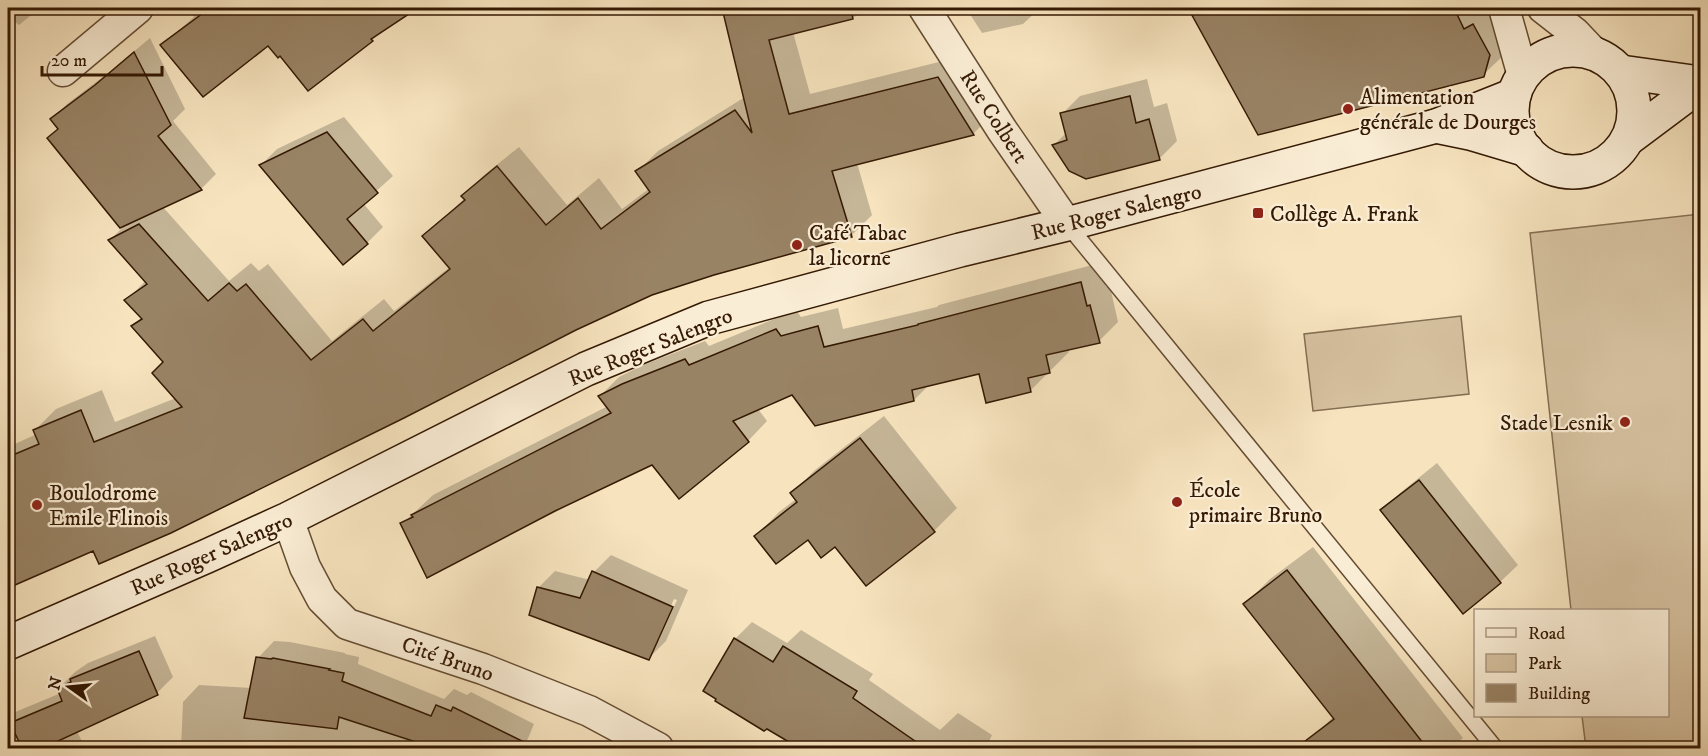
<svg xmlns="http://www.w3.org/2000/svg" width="1708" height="756" font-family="'IM FELL DW Pica',serif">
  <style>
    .green { fill: #d6c19f; stroke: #856d51; stroke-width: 1.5 }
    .shadow { fill: #0003; fill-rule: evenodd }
    .building { fill: #998365; stroke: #341903; stroke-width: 1.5 }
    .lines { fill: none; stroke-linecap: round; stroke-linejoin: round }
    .lane-casing { stroke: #654c32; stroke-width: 18 }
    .street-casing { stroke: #654c32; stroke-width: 33 }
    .secondary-casing { stroke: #341903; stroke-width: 36 }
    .lane { stroke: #faedd5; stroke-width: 15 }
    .street { stroke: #faedd5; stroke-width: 30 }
    .secondary { stroke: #faedd5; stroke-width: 33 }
    .poi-dot { fill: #8f2418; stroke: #faedd5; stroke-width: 2 }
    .labels { text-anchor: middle; stroke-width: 4.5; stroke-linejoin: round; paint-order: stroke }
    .poi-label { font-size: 22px; fill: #341903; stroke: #faedd5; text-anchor: start }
    .street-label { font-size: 22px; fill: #341903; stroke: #faedd5 }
  </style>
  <rect width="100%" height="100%" fill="#f7e4bf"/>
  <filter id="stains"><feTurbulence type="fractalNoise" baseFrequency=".00333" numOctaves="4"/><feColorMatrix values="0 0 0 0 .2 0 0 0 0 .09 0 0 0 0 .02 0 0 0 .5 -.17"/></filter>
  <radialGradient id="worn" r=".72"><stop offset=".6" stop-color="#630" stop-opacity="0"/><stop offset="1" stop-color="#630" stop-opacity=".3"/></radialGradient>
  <!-- green -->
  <g class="green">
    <path d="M1700,214V748H1586L1582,716H1668V610H1571L1530,233Z"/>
    <path d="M1461,316L1469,394L1313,411L1304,334Z"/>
  </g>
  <!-- shadow -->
  <g class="shadow">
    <path d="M8,8H40L19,25L8,17Z"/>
    <path d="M191,8H412L372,40L281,54L268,44L162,45L194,17L188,10Z"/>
    <path d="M728,8H889L793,32L810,94L959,57L994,113L973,134L857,163L872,215L851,236L713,274L651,294L94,549L8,586V447L37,434L35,430L56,409L102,390L115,422L176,398L165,362L133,326L142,317L127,300L146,280L110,240L127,223L52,119L67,104L112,70L150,38L185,109L173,121L216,174L201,189L162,206L229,281L251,263L259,271L268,264L332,341L384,299L394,311L450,267L424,236L465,198L463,196L484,175L519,147L567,205L599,178L622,209L650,188L637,172L658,151L745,97L724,11Z"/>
    <path d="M966,8H1040L1023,24L982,33Z"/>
    <path d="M1190,8H1498L1506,53L1483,75L1258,133Z"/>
    <path d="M1147,79L1154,107L1167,103L1177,141L1159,159L1054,145L1067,132L1062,114L1080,96Z"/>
    <path d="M344,117L393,176L363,203L383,227L367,243L261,165L277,149Z"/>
    <path d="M1100,263L1106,287L1110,286L1118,322L1099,341L1068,349L1069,352L1030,391L980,372L929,385L914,400L793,394L758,409L767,421L748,441L653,463L428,576L402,524L433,495L608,406L600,396L619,377L643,365L705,341L709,346L796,310L801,317L838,308L843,329L937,307L939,305Z"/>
    <path d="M884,416L957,508L934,531L836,545L808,538L756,536L779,512L796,499L792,493L815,470Z"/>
    <path d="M1437,463L1518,565L1500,582L1382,510L1400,493Z"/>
    <path d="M1313,547L1463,738L1452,748H1308L1310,740L1334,716L1245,604L1270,579Z"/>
    <path d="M611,555L688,590L666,641L649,658L538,588L555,571L590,580L594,572ZM674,599L677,600L659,640H656Z"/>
    <path d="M752,622L787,643L801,630L873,674L869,680L940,730L958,713L992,735L986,748H809L784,729L735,639Z"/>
    <path d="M155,636L173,677L157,693L77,731L85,748H8V715L61,693L59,688L75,672L88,663Z"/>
    <path d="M274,641L290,642L345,653V654L359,657L358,664L444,699L454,689L467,695L471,692L534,724L524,748H384L377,745L376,748H181L183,702L199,685L252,688L258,658Z"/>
  </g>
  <!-- building -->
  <g class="building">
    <path d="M210,8H418L371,39L373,41L308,91L280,56L278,58L268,46L203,97L160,45Z"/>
    <path d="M722,8H851L853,19L769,40L789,114L938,77L974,135L832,171L852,237L714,275L652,295L576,330L404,418L171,533L99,564L93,551L8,588V457L39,444L33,430L81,410L94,442L182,407L152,373L163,362L131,326L142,319L124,300L147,284L108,240L139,224L208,301L229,283L237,291L246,284L311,360L363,319L373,331L450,269L422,236L465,200L461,196L497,166L546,225L578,198L601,229L650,192L635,171L735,110L752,133Z"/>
    <path d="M1188,8H1454L1464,29L1473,24L1490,55L1484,77L1258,135Z"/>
    <path d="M134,52L171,125L158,136L202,190L120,228L47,138L58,129L50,119L95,85Z"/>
    <path d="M1130,96L1136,123L1149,119L1160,160L1086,179L1069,171L1052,145L1067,140L1060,113Z"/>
    <path d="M327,132L378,193L347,219L368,244L343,265L259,165Z"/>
    <path d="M1081,282L1087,306L1090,305L1100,343L1046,355L1050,373L1028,378L1031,392L986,403L979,374L912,390L914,401L815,426L792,395L733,421L749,442L679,499L652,465L555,511L427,578L400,523L413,517L411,515L611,413L598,396L622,384L685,359L689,365L776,329L781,336L818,326L824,347L918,325V324Z"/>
    <path d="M860,438L935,532L866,586L835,547L821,558L808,540L776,564L754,536L797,502L790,493Z"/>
    <path d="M1419,480L1501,583L1463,614L1380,510Z"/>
    <path d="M1287,570L1427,748H1296L1334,719L1243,604Z"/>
    <path d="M592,571L673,607L649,660L529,615L537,587L580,598Z"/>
    <path d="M734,638L773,662L783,646L857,691L853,698L925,748H799L767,729L764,731L715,701L716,699L703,691Z"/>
    <path d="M139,651L158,695L43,748H22L10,723L62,701L57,688L71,682L70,679Z"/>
    <path d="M256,657L271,659L273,658L330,669L329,670L344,673L342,681L431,716L436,705L451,711L453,707L536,748H417L419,743L339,717L337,729L244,718Z"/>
  </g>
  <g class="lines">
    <defs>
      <path id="lane" d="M1067,224L1495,748"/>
      <g id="street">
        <path d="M924,8L1002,130L1067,224"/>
        <path d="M1504,8L1523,76"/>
        <path d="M1543,8L1575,33L1593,52"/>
        <path d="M63,71L138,8"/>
        <path d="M288,519L305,567L322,599L347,624L483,669L589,711L658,748"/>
      </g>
      <g id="secondary">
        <circle cx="1573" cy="111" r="61"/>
        <path d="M1621,72L1700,83"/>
        <path d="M1436,126L1470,133L1527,150"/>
        <path d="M1629,138L1700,85"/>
        <path d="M8,643L207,556L288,519L586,369L709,318L960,250L1067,224L1436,126L1514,95"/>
      </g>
    </defs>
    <!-- lane casing -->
    <use href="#lane" class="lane-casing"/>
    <!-- street casing -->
    <use href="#street" class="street-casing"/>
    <!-- secondary casing -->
    <use href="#secondary" class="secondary-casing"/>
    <!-- lane -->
    <use href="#lane" class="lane"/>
    <!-- street -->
    <use href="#street" class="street"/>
    <!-- secondary -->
    <use href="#secondary" class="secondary"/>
  </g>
  <!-- markers -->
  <g class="poi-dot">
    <circle cx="1348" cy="109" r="6"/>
    <rect x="1252" y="207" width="12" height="12" rx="3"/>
    <circle cx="797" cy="245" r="6"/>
    <circle cx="1625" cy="422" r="6"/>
    <circle cx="1177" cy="502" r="6"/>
    <circle cx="37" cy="505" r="6"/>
  </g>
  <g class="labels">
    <!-- poi labels -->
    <g class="poi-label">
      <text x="1360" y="104">Alimentation<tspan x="1360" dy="25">générale de Dourges</tspan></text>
      <text x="1270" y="221">Collège A. Frank</text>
      <text x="809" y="240">Café Tabac<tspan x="809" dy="25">la licorne</tspan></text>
      <text x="1613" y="430" text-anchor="end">Stade Lesnik</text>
      <text x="1189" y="497">École<tspan x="1189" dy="25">primaire Bruno</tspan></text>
      <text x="49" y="500">Boulodrome<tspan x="49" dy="25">Emile Flinois</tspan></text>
    </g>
    <!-- street labels -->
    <g class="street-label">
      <text transform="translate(995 116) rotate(57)" y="8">Rue Colbert</text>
      <text transform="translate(1116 211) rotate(-14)" y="8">Rue Roger Salengro</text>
      <text transform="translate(650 346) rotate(-22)" y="8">Rue Roger Salengro</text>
      <text transform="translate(211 553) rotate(-24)" y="8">Rue Roger Salengro</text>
      <text transform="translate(448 658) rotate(19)" y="8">Cité Bruno</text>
    </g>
  </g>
  <!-- margin -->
  <rect width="1708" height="756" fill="none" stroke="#f7e4bf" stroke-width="30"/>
  <rect x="9" y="9" width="1690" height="738" fill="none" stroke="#341903" stroke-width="3"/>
  <rect x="15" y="15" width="1678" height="726" fill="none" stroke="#341903" stroke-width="1.5"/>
  <!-- legend -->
  <rect x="1474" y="609" width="195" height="108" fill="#faedd5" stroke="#ab9881" stroke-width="1.5"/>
  <rect x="1486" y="628" width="30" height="9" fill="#faedd5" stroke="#ab9881" stroke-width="1.5"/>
  <text x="1528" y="639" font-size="18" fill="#341903">Road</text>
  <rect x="1486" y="654" width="30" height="18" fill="#d6c19f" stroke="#ab9881" stroke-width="1.5"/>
  <text x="1528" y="669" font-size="18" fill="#341903">Park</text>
  <rect x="1486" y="684" width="30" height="18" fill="#998365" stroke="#ab9881" stroke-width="1.5"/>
  <text x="1528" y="699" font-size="18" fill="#341903">Building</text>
  <!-- north arrow -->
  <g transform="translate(69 687) rotate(285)" stroke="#faedd5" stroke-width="4.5" paint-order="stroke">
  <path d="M0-4.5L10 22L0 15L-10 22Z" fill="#341903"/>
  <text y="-9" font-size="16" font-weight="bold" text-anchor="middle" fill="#341903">N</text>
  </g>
  <!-- scale -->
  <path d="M42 66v9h120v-9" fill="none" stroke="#341903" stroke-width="3"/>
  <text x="51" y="66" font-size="18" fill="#341903" stroke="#faedd5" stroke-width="4.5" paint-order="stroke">20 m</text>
  <rect width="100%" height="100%" filter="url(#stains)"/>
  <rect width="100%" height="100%" fill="url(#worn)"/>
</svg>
